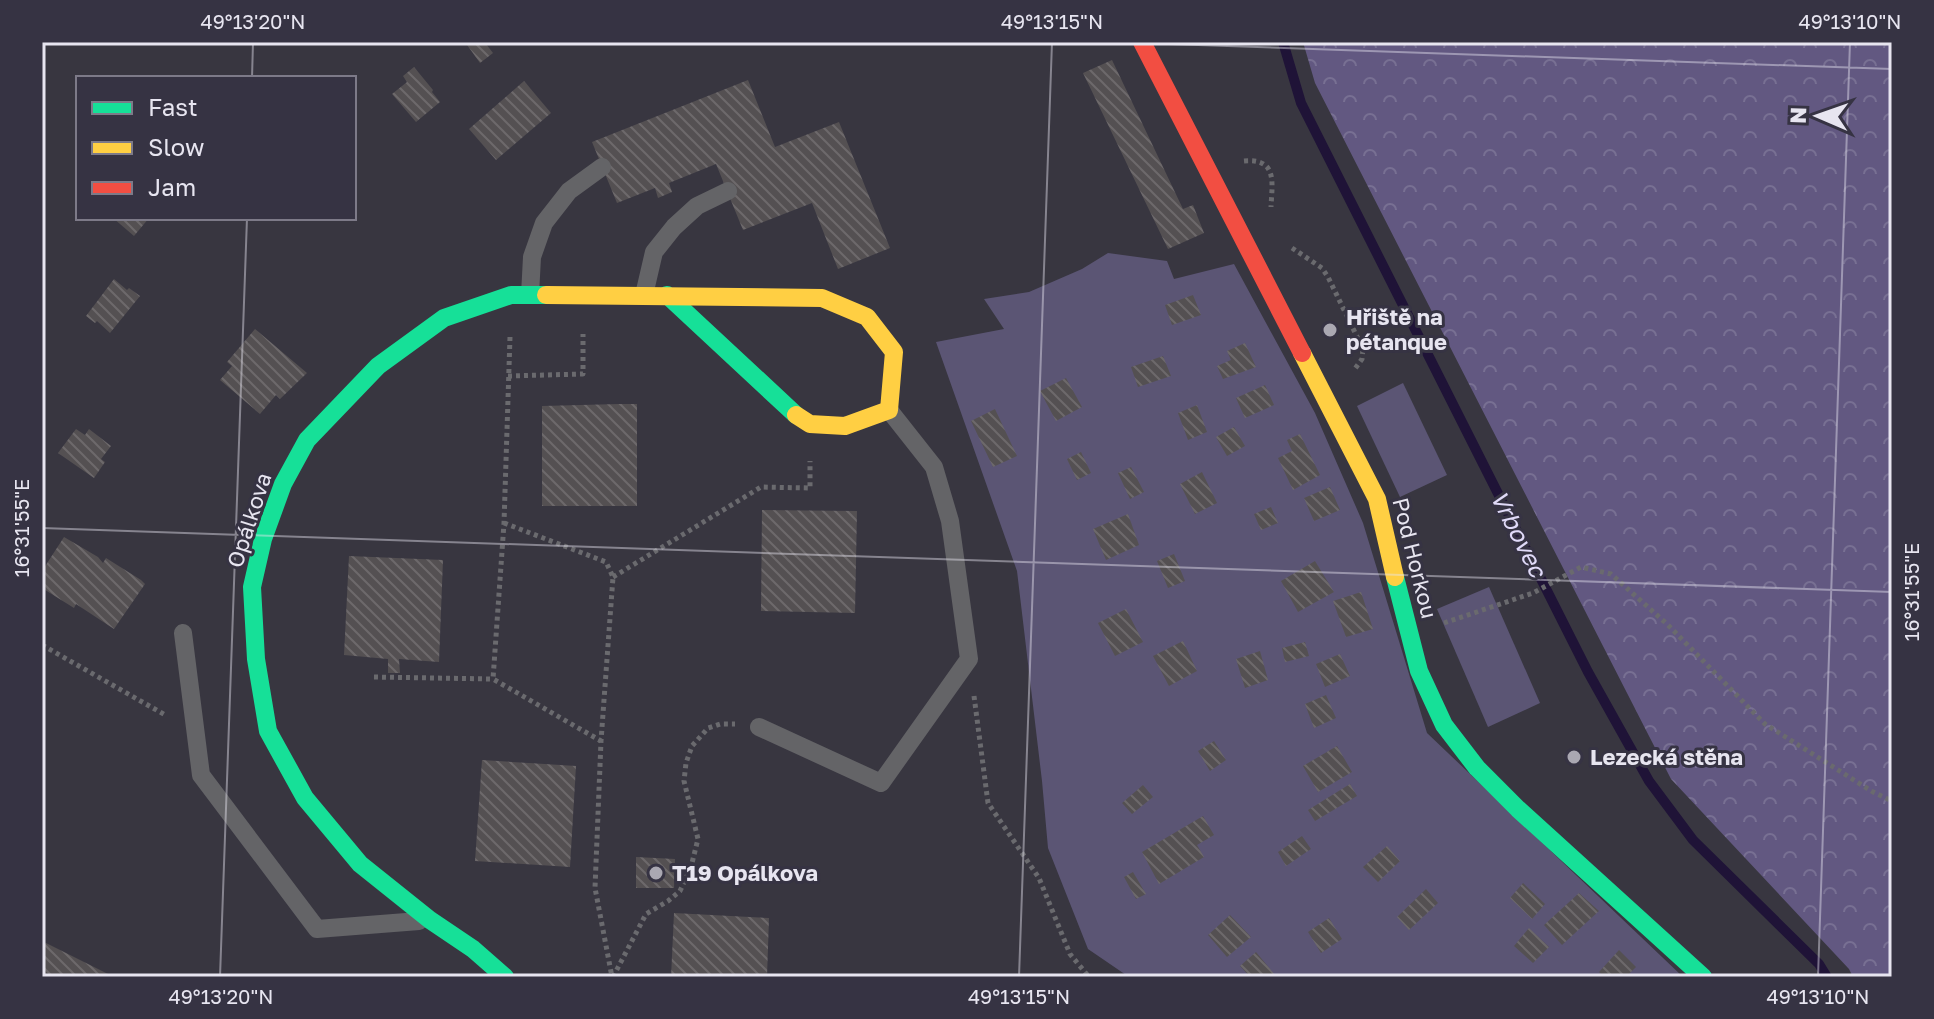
<svg xmlns="http://www.w3.org/2000/svg" width="1934" height="1019" font-family="'Golos Text',sans-serif">
  <style>
    .forest { fill: url(#forest-crowns) }
    .green { fill: #5b5574 }
    .lines { fill: none; stroke-linecap: round; stroke-linejoin: round }
    .stream { stroke: #1f1337; stroke-width: 10 }
    .building { fill: url(#building-back-hatch) }
    .path { stroke: #6a6a6e; stroke-width: 5; stroke-dasharray: 4 4; stroke-linecap: butt }
    .lane { stroke: #646467; stroke-width: 18 }
    .fast { stroke: #16e098; stroke-width: 18 }
    .slow { stroke: #ffcf43; stroke-width: 18 }
    .jam { stroke: #f24e42; stroke-width: 18 }
    .ticks { fill: none; stroke: #e7e5f0; stroke-width: 2; stroke-opacity: 0.45 }
    .poi-dot { fill: #aaa8b2; stroke: #363343; stroke-width: 3 }
    .labels { text-anchor: middle; stroke-width: 6; stroke-linejoin: round; paint-order: stroke }
    .poi-label { font-size: 22px; font-weight: bold; fill: #e7e5f0; stroke: #363343; text-anchor: start }
    .street-label { font-size: 22px; fill: #e7e5f0; stroke: #363343 }
    .water-label { font-size: 24px; font-style: italic; fill: #e0daf8; stroke: #363343 }
    .neatline { fill: none; stroke: #e7e5f0; stroke-width: 3 }
    .ticks-label { font-size: 20px; text-anchor: middle; fill: #e7e5f0 }
  </style>
  <defs>
    <pattern id="forest-crowns" width="20" height="18" patternUnits="userSpaceOnUse" patternTransform="scale(2)"><rect width="20" height="18" fill="#625881"/><path d="M2 6a3 3 0 1 1 6 0M12 15a3 3 0 1 1 6 0" fill="none" stroke="#787093"/></pattern>
    <pattern id="building-back-hatch" width="6" height="6" patternUnits="userSpaceOnUse" patternTransform="scale(2)"><rect width="6" height="6" fill="#545052"/><path d="M-1 5l2 2M0 0l6 6M5-1l2 2" fill="none" stroke="#6d696b"/></pattern>
  </defs>
  <rect width="100%" height="100%" fill="#383640"/>
  <!-- forest -->
  <path class="forest" d="M1303,42H1892V977H1853L1849,969L1671,779L1315,83Z"/>
  <!-- green -->
  <g class="green">
    <path d="M1108,253L1167,261L1174,279L1234,264L1315,413L1363,523L1427,733L1683,977H1129L1088,949L1048,848L1042,781L1017,571L936,342L1004,329L984,299L1029,292L1082,269Z"/>
    <path d="M1403,383L1447,475L1400,497L1357,406Z"/>
    <path d="M1489,587L1540,703L1488,727L1437,609Z"/>
  </g>
  <g class="lines">
    <!-- stream -->
    <path class="stream" d="M1283,42L1301,103L1588,672L1649,781L1693,840L1819,964L1827,977"/>
  </g>
  <!-- building -->
  <g class="building">
    <path d="M465,42H488L486,44L493,53L480,63Z"/>
    <path d="M1112,60L1183,209L1193,205L1204,233L1168,249L1083,73Z"/>
    <path d="M414,67L433,90L432,92L440,102L416,122L392,94L407,82L403,76Z"/>
    <path d="M748,80L775,147L839,122L890,248L838,269L812,203L743,230L716,164L669,183L672,192L658,198L655,188L617,203L592,142Z"/>
    <path d="M524,81L551,113L496,160L469,129Z"/>
    <path d="M113,218H149L134,236Z"/>
    <path d="M114,279L127,290L129,288L140,296L110,333L97,321L95,323L86,316Z"/>
    <path d="M1193,295L1201,315L1172,325L1165,305Z"/>
    <path d="M255,329L307,373L280,399L276,395L260,414L220,380L232,366L227,362Z"/>
    <path d="M1245,343L1256,367L1223,379L1217,366L1231,360L1227,351Z"/>
    <path d="M1163,356L1171,376L1138,387L1131,367Z"/>
    <path d="M1066,378L1082,407L1056,421L1040,391Z"/>
    <path d="M1265,385L1274,405L1245,418L1236,398Z"/>
    <path d="M619,404H637V506H542V406Z"/>
    <path d="M1197,405L1207,432L1188,440L1178,413Z"/>
    <path d="M995,409L1017,456L993,467L971,421Z"/>
    <path d="M1234,427L1245,446L1227,456L1216,437Z"/>
    <path d="M76,429L85,435L89,429L111,446L101,459L105,462L94,478L58,453Z"/>
    <path d="M1300,434L1320,475L1293,490L1278,458L1292,451L1287,440Z"/>
    <path d="M1081,452L1091,473L1077,480L1067,459Z"/>
    <path d="M1131,467L1144,492L1130,499L1118,473Z"/>
    <path d="M1202,472L1217,503L1195,514L1180,484Z"/>
    <path d="M1330,487L1340,510L1314,521L1304,498Z"/>
    <path d="M1271,507L1278,523L1261,530L1254,514Z"/>
    <path d="M762,510L857,511L855,613L761,611Z"/>
    <path d="M1128,514L1139,545L1106,560L1093,529Z"/>
    <path d="M64,537L98,557L103,563L106,558L141,580L145,584L114,629L76,604L74,608L42,588V571Z"/>
    <path d="M1174,554L1185,581L1168,588L1157,561Z"/>
    <path d="M349,556L443,560L439,662L399,659L400,673H388V659L344,655Z"/>
    <path d="M1315,561L1334,592L1298,612L1281,581Z"/>
    <path d="M1361,592L1373,629L1346,637L1333,601Z"/>
    <path d="M1126,609L1143,642L1115,656L1098,623Z"/>
    <path d="M1183,641L1197,671L1169,686L1153,656Z"/>
    <path d="M1305,642L1309,656L1285,662L1282,648Z"/>
    <path d="M1260,651L1268,680L1245,688L1236,659Z"/>
    <path d="M1340,654L1350,676L1325,687L1316,664Z"/>
    <path d="M1326,695L1336,718L1314,728L1305,704Z"/>
    <path d="M1214,741L1226,760L1210,771L1198,751Z"/>
    <path d="M1337,746L1352,772L1318,792L1303,766Z"/>
    <path d="M482,760L576,766L570,867L475,861Z"/>
    <path d="M1350,784L1357,796L1315,821L1308,810Z"/>
    <path d="M1143,785L1153,797L1132,814L1122,803Z"/>
    <path d="M1203,816L1214,835L1197,845L1204,857L1159,884L1142,852Z"/>
    <path d="M1302,836L1311,849L1286,866L1278,852Z"/>
    <path d="M1387,846L1400,861L1378,882L1363,867Z"/>
    <path d="M636,857L675,859L674,888H636Z"/>
    <path d="M1133,872L1146,894L1136,899L1124,877Z"/>
    <path d="M1523,883L1545,904L1532,919L1510,898Z"/>
    <path d="M1426,889L1438,903L1409,930L1397,917Z"/>
    <path d="M1579,893L1599,911L1562,945L1544,925Z"/>
    <path d="M674,913L769,918L767,977H671Z"/>
    <path d="M1230,915L1251,937L1227,957L1208,935Z"/>
    <path d="M1329,918L1342,939L1321,953L1308,932Z"/>
    <path d="M1529,928L1549,947L1533,963L1514,946Z"/>
    <path d="M42,941L114,977H42Z"/>
    <path d="M1619,950L1636,967L1626,977H1604L1599,972Z"/>
    <path d="M1256,952L1275,975L1272,977H1250L1240,966Z"/>
  </g>
  <g class="lines">
    <!-- path -->
    <g class="path">
      <path d="M1244,161C1278,158 1272,183 1271,207"/>
      <path d="M1292,248L1322,268L1328,277L1363,349L1362,359L1354,370"/>
      <path d="M510,337L504,523L493,679L601,741"/>
      <path d="M508,376L583,374V334"/>
      <path d="M504,523L606,562L613,577L601,741L595,888L612,977"/>
      <path d="M613,577L761,487L810,488V461"/>
      <path d="M1444,623L1533,593L1581,567L1611,574L1668,625L1765,724L1873,792L1892,801"/>
      <path d="M42,645L167,716"/>
      <path d="M374,677L493,679"/>
      <path d="M974,696L988,803L1039,878L1070,954L1089,977"/>
      <path d="M613,977L646,914L668,901L680,891L691,867L698,839L684,781L686,763L692,746L708,728L720,724H735"/>
    </g>
    <!-- lane -->
    <g class="lane">
      <path d="M530,295L532,257L544,223L569,191L602,167"/>
      <path d="M644,295L654,252L674,227L697,206L728,191"/>
      <path d="M183,633L201,775L317,929L419,921"/>
      <path d="M759,727L881,783L969,659L950,521L934,467L889,410"/>
    </g>
    <!-- fast -->
    <g class="fast">
      <path d="M667,295L796,415"/>
      <path d="M1395,577L1419,671L1444,725L1477,768L1518,809L1703,977"/>
      <path d="M505,977L473,949L430,920L360,864L305,798L268,731L256,659L252,587L263,539L283,484L307,440L378,366L444,318L511,295H546"/>
    </g>
    <!-- slow -->
    <g class="slow">
      <path d="M546,295L822,298L867,317L894,352L889,410L845,426L810,424L796,415"/>
      <path d="M1302,353L1377,499L1395,577"/>
    </g>
    <!-- jam -->
    <path class="jam" d="M1142,42L1302,353"/>
  </g>
  <!-- ticks -->
  <path class="ticks" d="M1109,42L1892,69M252,78L253,42M42,528L1892,592M220,977L247,218M1019,977L1052,42M1818,977L1850,42"/>
  <!-- markers -->
  <g class="poi-dot">
    <circle cx="1330" cy="330" r="8"/>
    <circle cx="1574" cy="757" r="8"/>
    <circle cx="656" cy="873" r="8"/>
  </g>
  <g class="labels">
    <!-- poi labels -->
    <g class="poi-label">
      <text x="1346" y="325">Hřiště na<tspan x="1346" dy="25">pétanque</tspan></text>
      <text x="1590" y="765">Lezecká stěna</text>
      <text x="672" y="881">T19 Opálkova</text>
    </g>
    <!-- street labels -->
    <g class="street-label">
      <text transform="translate(249 520) rotate(-72)" y="8">Opálkova</text>
      <text transform="translate(1415 558) rotate(76)" y="8">Pod Horkou</text>
    </g>
    <!-- water labels -->
    <g class="water-label">
      <text transform="translate(1518 534) rotate(63)" y="8">Vrbovec</text>
    </g>
  </g>
  <!-- border -->
  <rect width="1934" height="1019" fill="none" stroke="#363343" stroke-width="88"/>
  <!-- legend -->
  <rect x="76" y="76" width="280" height="144" fill="#363343" stroke="#7d7a88" stroke-width="2"/>
  <rect x="92" y="102" width="40" height="12" fill="#16e098" stroke="#7d7a88" stroke-width="2"/>
  <text x="148" y="116" font-size="24" fill="#e7e5f0">Fast</text>
  <rect x="92" y="142" width="40" height="12" fill="#ffcf43" stroke="#7d7a88" stroke-width="2"/>
  <text x="148" y="156" font-size="24" fill="#e7e5f0">Slow</text>
  <rect x="92" y="182" width="40" height="12" fill="#f24e42" stroke="#7d7a88" stroke-width="2"/>
  <text x="148" y="196" font-size="24" fill="#e7e5f0">Jam</text>
  <!-- north arrow -->
  <g transform="translate(1818 116) rotate(272)" stroke="#363343" stroke-width="6" paint-order="stroke">
  <path d="M0-6L14 30L0 20L-14 30Z" fill="#e7e5f0"/>
  <text y="-12" font-size="22" font-weight="bold" text-anchor="middle" fill="#e7e5f0">N</text>
  </g>
  <rect x="44" y="44" width="1846" height="931" class="neatline"/>
  <g class="ticks-label">
    <text x="253" y="29">49°13'20"N</text>
    <text x="1052" y="29">49°13'15"N</text>
    <text x="1850" y="29">49°13'10"N</text>
    <text transform="translate(22 528) rotate(-90)" y="7">16°31'55"E</text>
    <text transform="translate(1912 592) rotate(-90)" y="7">16°31'55"E</text>
    <text x="221" y="1004">49°13'20"N</text>
    <text x="1019" y="1004">49°13'15"N</text>
    <text x="1818" y="1004">49°13'10"N</text>
  </g>
</svg>
